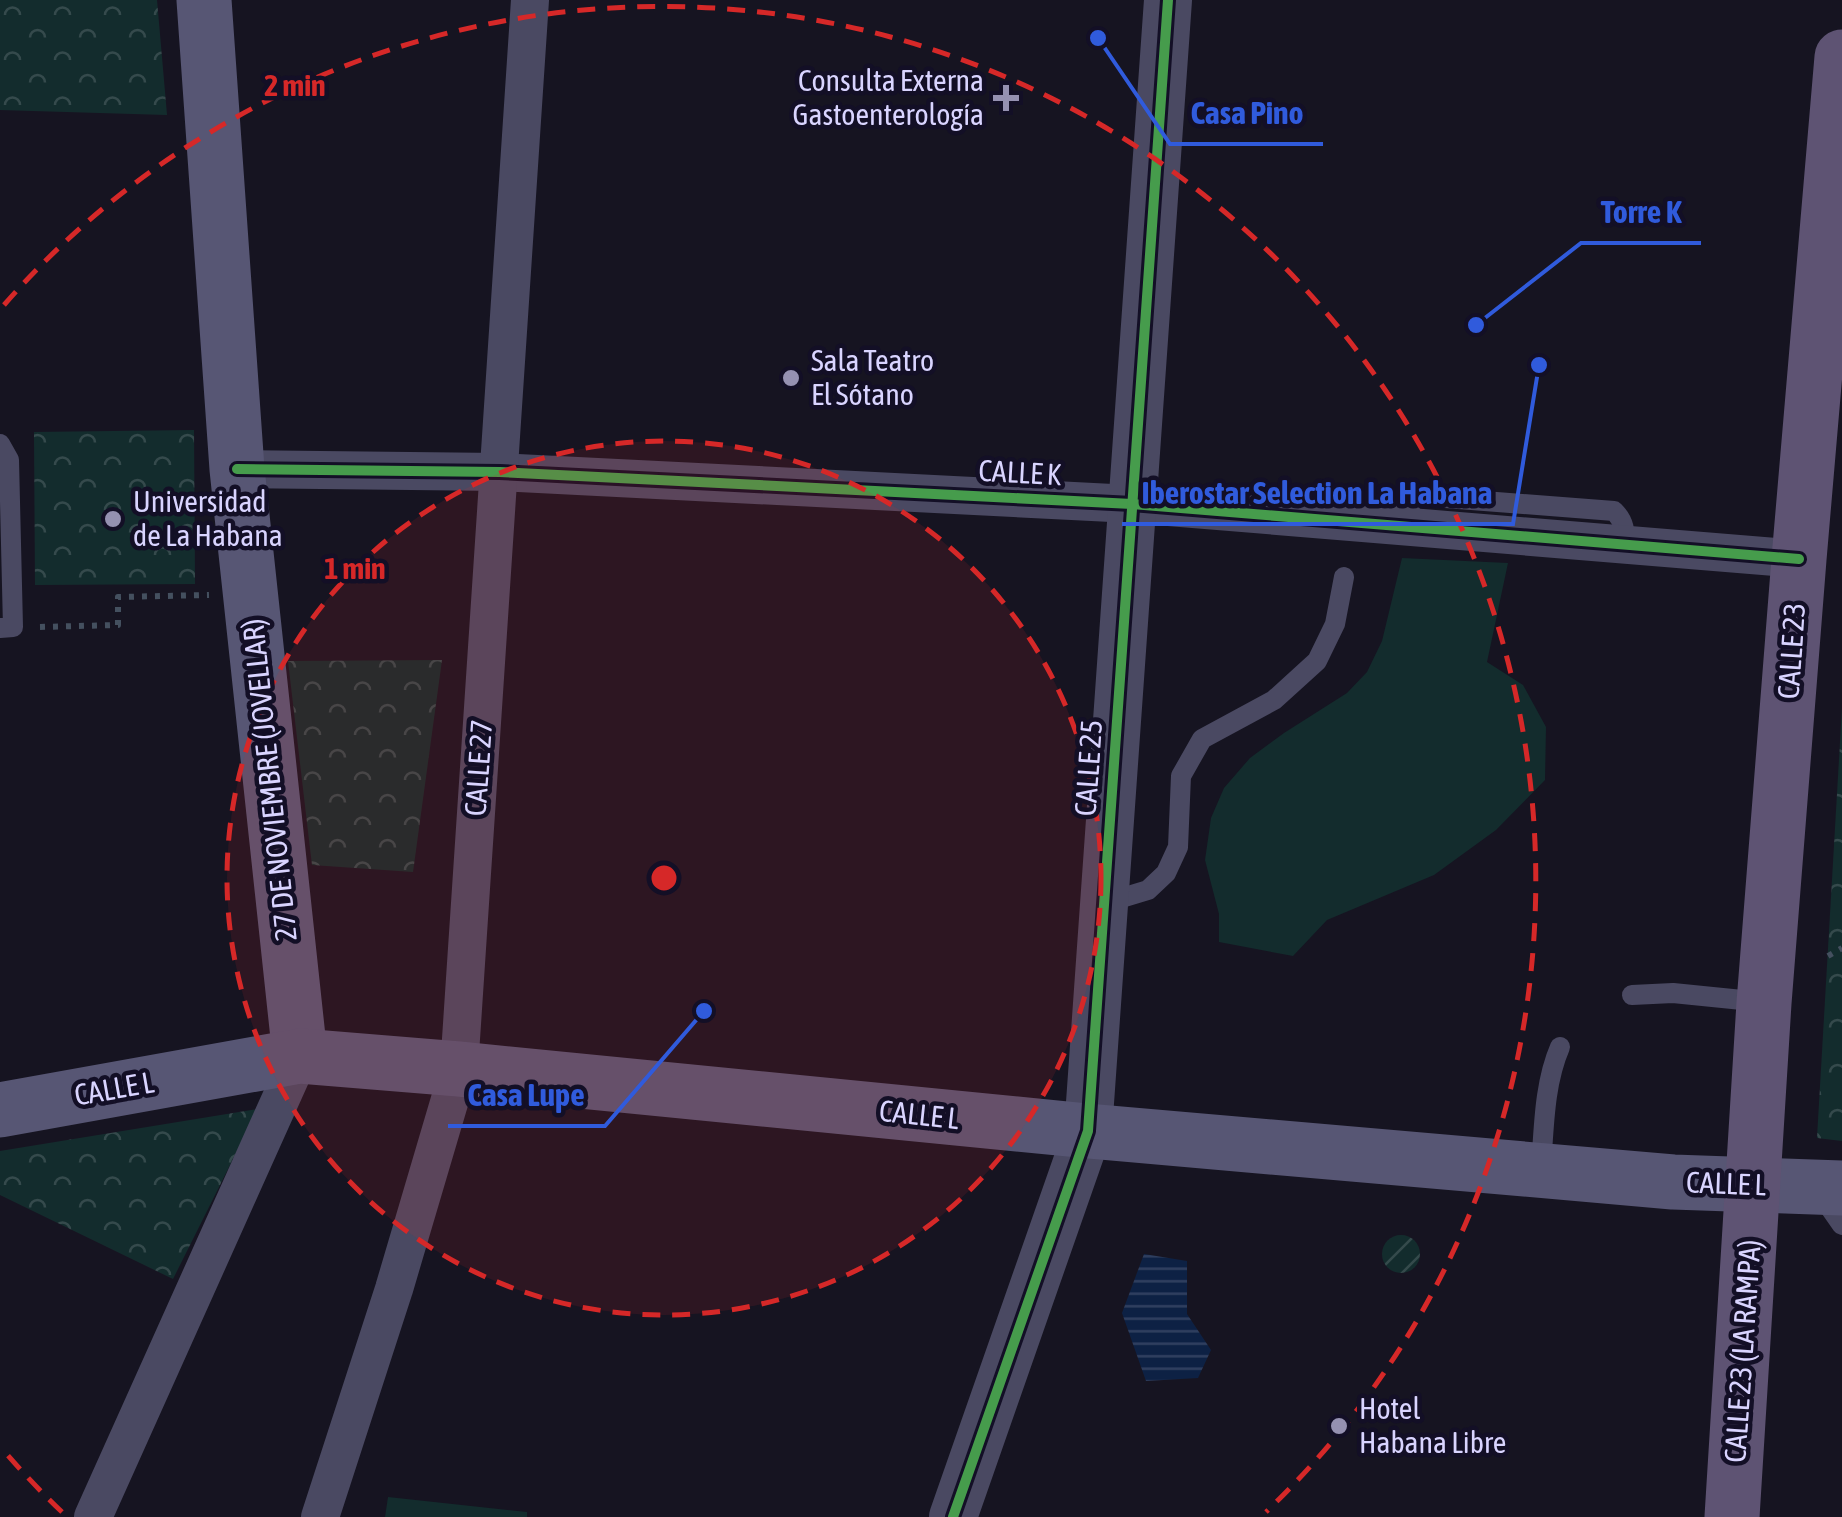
<svg xmlns="http://www.w3.org/2000/svg" width="1842" height="1517" font-family="'Asap Condensed',sans-serif">
  <style>
    .grass { fill: #132c2d }
    .park { fill: url(#park-crowns) }
    .garden { fill: url(#garden-furrows) }
    .water { fill: url(#water-rules) }
    .lines { fill: none; stroke-linecap: round; stroke-linejoin: round }
    .path { stroke: #44505f; stroke-width: 6; stroke-dasharray: 5 8; stroke-linecap: butt }
    .service { stroke: #4a4962; stroke-width: 20 }
    .minor { stroke: #4a4962; stroke-width: 38 }
    .tertiary { stroke: #4a4962; stroke-width: 48 }
    .secondary { stroke: #575674; stroke-width: 55 }
    .primary { stroke: #5e5373; stroke-width: 55 }
    .cycleway-casing { stroke: #130f26; stroke-width: 16 }
    .cycleway { stroke: #469c4c; stroke-width: 10 }
    .ring { fill: none; stroke: #d62828; stroke-width: 5; stroke-dasharray: 18 12 }
    .poi-dot { fill: #9591b1; stroke: #130f26; stroke-width: 4 }
    .labels { text-anchor: middle; stroke-width: 9; stroke-linejoin: round; paint-order: stroke }
    .poi-label { font-size: 30px; fill: #d9d4ff; stroke: #130f26; text-anchor: start }
    .street-label { font-size: 30px; fill: #d9d4ff; stroke: #130f26 }
    .centre { fill: #d62828; stroke: #130f26; stroke-width: 5 }
    .ring-label { font-size: 30px; text-anchor: middle; font-weight: bold; fill: #d62828; stroke: #130f26; stroke-width: 9; stroke-linejoin: round; paint-order: stroke }
    .leader { fill: none; stroke: #305bdc; stroke-width: 4 }
    .callout-dot { fill: #305bdc; stroke: #130f26; stroke-width: 4 }
    .callout-label { font-size: 32px; text-anchor: middle; font-weight: bold; fill: #305bdc; stroke: #130f26; stroke-width: 9; stroke-linejoin: round; paint-order: stroke }
  </style>
  <defs>
    <pattern id="park-crowns" width="20" height="18" patternUnits="userSpaceOnUse" patternTransform="scale(2.5)"><rect width="20" height="18" fill="#132c2d"/><path d="M2 6a3 3 0 1 1 6 0M12 15a3 3 0 1 1 6 0" fill="none" stroke="#354a4c"/></pattern>
    <pattern id="garden-furrows" width="10" height="10" patternUnits="userSpaceOnUse" patternTransform="scale(2.5)"><rect width="10" height="10" fill="#132c2d"/><path d="M-1 1l2-2M0 10L10 0M9 11l2-2" fill="none" stroke="#354a4c"/></pattern>
    <pattern id="water-rules" width="6" height="5" patternUnits="userSpaceOnUse" patternTransform="scale(2.5)"><rect width="6" height="5" fill="#0d2144"/><path d="M0 2.5h6" fill="none" stroke="#304060"/></pattern>
  </defs>
  <rect width="100%" height="100%" fill="#161421"/>
  <!-- grass -->
  <g class="grass">
    <path d="M1402,558L1508,563L1487,662L1523,685L1546,727L1545,780L1496,830L1434,875L1327,920L1293,956L1219,942V914L1205,860L1211,818L1224,788L1250,758L1284,733L1347,693L1367,672L1382,641Z"/>
    <path d="M388,1497L527,1512V1517H385Z"/>
  </g>
  <!-- park -->
  <g class="park">
    <path d="M0,0H157L167,115L0,110Z"/>
    <path d="M194,430L195,584L35,585L34,432Z"/>
    <path d="M442,660L413,872L312,865L288,661Z"/>
    <path d="M1842,708V1141L1817,1138Z"/>
    <path d="M258,1109L173,1279L0,1195V1151Z"/>
  </g>
  <!-- garden -->
  <circle class="garden" cx="1401" cy="1254" r="19"/>
  <!-- water -->
  <path class="water" d="M1144,1254L1187,1261V1314L1211,1350L1198,1378L1146,1381L1122,1313Z"/>
  <g class="lines">
    <!-- path -->
    <g class="path">
      <path d="M40,627L118,625V597L209,595"/>
      <path d="M1828,956L1842,948"/>
    </g>
    <!-- service -->
    <g class="service">
      <path d="M0,444L9,460L13,627L0,628"/>
      <path d="M1403,527L1405,508L1419,496L1614,511C1625,522 1625,531 1624,546"/>
      <path d="M1105,903L1148,890L1166,873L1178,847L1181,776L1202,739L1274,700L1317,661L1335,624L1344,577"/>
      <path d="M1632,995L1673,993L1762,1002"/>
      <path d="M1541,1168C1544,1128 1544,1084 1560,1047"/>
      <path d="M1819,1192L1842,1225"/>
    </g>
    <!-- minor -->
    <g class="minor">
      <path d="M237,469L500,472L1132,504L1799,559"/>
      <path d="M93,1517L300,1056"/>
      <path d="M320,1517L394,1289L459,1069L530,0"/>
    </g>
    <!-- tertiary -->
    <path class="tertiary" d="M953,1517L1088,1131L1168,0"/>
    <!-- secondary -->
    <g class="secondary">
      <path d="M204,0L237,469L300,1056"/>
      <path d="M0,1110L300,1056L459,1069L1088,1131L1673,1182L1842,1188"/>
    </g>
    <!-- primary -->
    <path class="primary" d="M1732,1517L1764,1003L1799,559L1842,57"/>
    <defs>
      <g id="cycleway">
        <path d="M237,469L500,472L1132,504L1799,559"/>
        <path d="M953,1517L1088,1131L1168,0"/>
      </g>
    </defs>
    <!-- cycleway casing -->
    <use href="#cycleway" class="cycleway-casing"/>
    <!-- cycleway -->
    <use href="#cycleway" class="cycleway"/>
  </g>
  <!-- distance rings -->
  <circle cx="664" cy="878" r="437" fill="#d62828" fill-opacity=".12"/>
  <g class="ring">
    <circle cx="664" cy="878" r="437"/>
    <path d="M62 1512A874 874 0 0 1 4 1451M4 305A874 874 0 1 1 1266 1512"/>
  </g>
  <!-- markers -->
  <g class="poi-dot">
    <path d="M1001 83h10v10h10v10h-10v10h-10v-10h-10v-10h10z"/>
    <circle cx="791" cy="378" r="10"/>
    <circle cx="113" cy="519" r="10"/>
    <circle cx="1339" cy="1426" r="10"/>
  </g>
  <g class="labels">
    <!-- poi labels -->
    <g class="poi-label">
      <text x="984" y="91" text-anchor="end">Consulta Externa<tspan x="984" dy="34">Gastoenterología</tspan></text>
      <text x="811" y="371">Sala Teatro<tspan x="811" dy="34">El Sótano</tspan></text>
      <text x="133" y="512">Universidad<tspan x="133" dy="34">de La Habana</tspan></text>
      <text x="1359" y="1419">Hotel<tspan x="1359" dy="34">Habana Libre</tspan></text>
    </g>
    <!-- street labels -->
    <g class="street-label">
      <text transform="translate(1020 473) rotate(3)" y="10">CALLE K</text>
      <text transform="translate(1792 651) rotate(-86)" y="10">CALLE 23</text>
      <text transform="translate(479 768) rotate(-86)" y="10">CALLE 27</text>
      <text transform="translate(1089 768) rotate(-86)" y="10">CALLE 25</text>
      <text transform="translate(270 780) rotate(-96)" y="10">27 DE NOVIEMBRE (JOVELLAR)</text>
      <text transform="translate(114 1089) rotate(-10)" y="10">CALLE L</text>
      <text transform="translate(919 1115) rotate(6)" y="10">CALLE L</text>
      <text transform="translate(1726 1184) rotate(2)" y="10">CALLE L</text>
      <text transform="translate(1743 1351) rotate(-86)" y="10">CALLE 23 (LA RAMPA)</text>
    </g>
  </g>
  <circle cx="664" cy="878" r="15" class="centre"/>
  <g class="ring-label">
    <text x="295" y="96">2 min</text>
    <text x="355" y="579">1 min</text>
  </g>
  <!-- callouts -->
  <path class="leader" d="M1098 38L1170 144H1323M1476 325L1581 243H1701M1539 365L1513 524H1122M704 1011L605 1126H448"/>
  <g class="callout-dot">
    <circle cx="1098" cy="38" r="10"/>
    <circle cx="1476" cy="325" r="10"/>
    <circle cx="1539" cy="365" r="10"/>
    <circle cx="704" cy="1011" r="10"/>
  </g>
  <g class="callout-label">
    <text x="1247" y="124">Casa Pino</text>
    <text x="1641" y="223">Torre K</text>
    <text x="1317" y="504">Iberostar Selection La Habana</text>
    <text x="526" y="1106">Casa Lupe</text>
  </g>
</svg>
